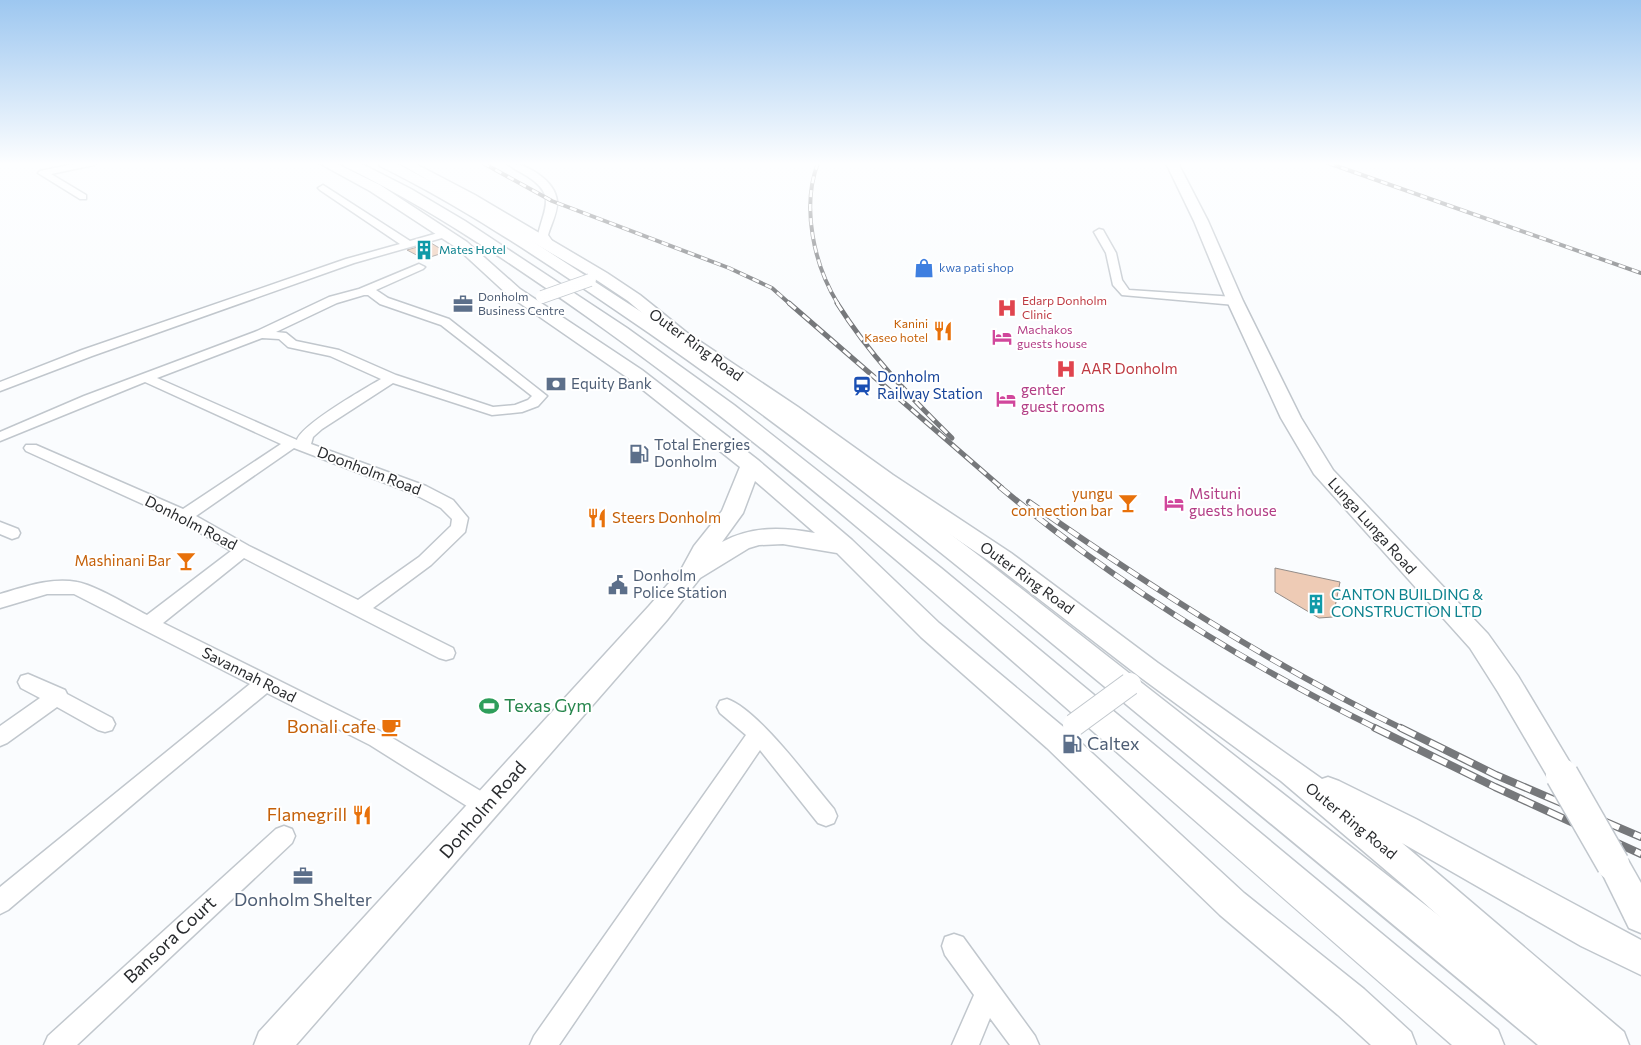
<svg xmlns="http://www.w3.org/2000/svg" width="1641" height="1045" font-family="Commissioner,sans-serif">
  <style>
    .building { fill: #eecbb5; stroke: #948d89 }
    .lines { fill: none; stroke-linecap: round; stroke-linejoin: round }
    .minor-casing { stroke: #c1c7cd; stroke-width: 3 }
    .secondary-casing { stroke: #c1c7cd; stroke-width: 3 }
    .primary-casing { stroke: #c1c7cd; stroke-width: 3 }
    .minor { fill: #fff; fill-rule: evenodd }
    .secondary { fill: #fff; fill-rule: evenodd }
    .primary { fill: #fff; fill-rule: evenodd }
    .rail-far3-casing { stroke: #76787b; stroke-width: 4 }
    .rail-far2-casing { stroke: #76787b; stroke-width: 5 }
    .rail-far1-casing { stroke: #76787b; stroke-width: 6 }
    .rail-casing { stroke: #76787b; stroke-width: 8 }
    .rail-far3 { stroke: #fff; stroke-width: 2.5; stroke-dasharray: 7; stroke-linecap: butt }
    .rail-far2 { stroke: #fff; stroke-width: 3; stroke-dasharray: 9; stroke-linecap: butt }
    .rail-far1 { stroke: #fff; stroke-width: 4.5; stroke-dasharray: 12; stroke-linecap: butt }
    .rail { stroke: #fff; stroke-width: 5.5; stroke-dasharray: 16; stroke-linecap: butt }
    .tertiary-bridge-far1-casing { stroke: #c1c7cd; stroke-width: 14; stroke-linecap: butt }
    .tertiary-bridge-casing { stroke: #c1c7cd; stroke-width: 24; stroke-linecap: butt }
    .secondary-bridge-casing { stroke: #c1c7cd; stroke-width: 35; stroke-linecap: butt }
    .tertiary-bridge-far1 { stroke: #fff; stroke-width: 12 }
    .tertiary-bridge { stroke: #fff; stroke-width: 22 }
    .secondary-bridge { stroke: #fff; stroke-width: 32 }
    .labels { text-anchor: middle; stroke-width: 4; stroke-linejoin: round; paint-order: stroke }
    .far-culture-label { font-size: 12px; fill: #0d838f; stroke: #fff; text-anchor: start }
    .far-shop-label { font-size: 12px; fill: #366cbe; stroke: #fff; text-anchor: start }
    .far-service-label { font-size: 12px; fill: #4e5e75; stroke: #fff; text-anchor: start }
    .far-health-label { font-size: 12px; fill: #be3a42; stroke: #fff; text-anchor: start }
    .far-food-label { font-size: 12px; fill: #c56008; stroke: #fff; text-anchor: end }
    .far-hotel-label { font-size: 12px; fill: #b23c85; stroke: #fff; text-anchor: start }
    .street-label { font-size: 15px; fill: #292b2e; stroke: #fff }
    .health-label { font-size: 15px; fill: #be3a42; stroke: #fff; text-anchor: start }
    .transit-label { font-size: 15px; fill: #164399; stroke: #fff; text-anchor: start }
    .service-label { font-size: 15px; fill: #4e5e75; stroke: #fff; text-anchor: start }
    .hotel-label { font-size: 15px; fill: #b23c85; stroke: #fff; text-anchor: start }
    .food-label { font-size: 15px; fill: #c56008; stroke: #fff; text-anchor: end }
    .culture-label { font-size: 15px; fill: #0d838f; stroke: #fff; text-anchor: start }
    .near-leisure-label { font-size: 18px; fill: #27864d; stroke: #fff; text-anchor: start }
    .near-food-label { font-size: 18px; fill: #c56008; stroke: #fff; text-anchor: end }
    .near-service-label { font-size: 18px; fill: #4e5e75; stroke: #fff; text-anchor: start }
    .near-street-label { font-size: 18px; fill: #292b2e; stroke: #fff }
  </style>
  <rect width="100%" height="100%" fill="#fafcfe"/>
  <!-- building -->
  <g class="building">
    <path d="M431,243L446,252L424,259L407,250Z"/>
    <path d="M1275,568L1340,582L1333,617L1319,618L1275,592Z"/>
  </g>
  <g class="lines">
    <defs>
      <g id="minor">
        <path d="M78,163H96L94,165L51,174L86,195V199H80L38,173L40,171Z"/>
        <path d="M507,163C526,163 555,180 557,201C558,212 551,224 548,235L555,245L554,247H546L538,235C544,208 557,195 527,176C521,172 513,169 507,163Z"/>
        <path d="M323,185L410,241L445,231L450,234L449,236L354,263L92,356L0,391V382L82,350L346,259L400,244L320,190L318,188Z"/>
        <path d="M1099,229L1103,230L1116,253L1122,280L1129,290L1235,297L1241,301L1235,305L1122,295L1113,285L1106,253L1094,232Z"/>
        <path d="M419,264L425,267L423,269L376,290L388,298L449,319L547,396L538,406L522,412L492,415L393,383L322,429L313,437L311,444L426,486L453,500L468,518L465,532L431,565L373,608L453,648L455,653L453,658L446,660L439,658L244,558L163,623L384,733L494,799L497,806L494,813L486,816L478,813L370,745L267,693L158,783L8,910L0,914V887L250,684L74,594H47L0,608V594C24,587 51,577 77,582C95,585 129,606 147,615L231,551L178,520L26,451L24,448L26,445H36L183,509L281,444L145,382L0,441V432L84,396L257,331L329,297L359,289ZM364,295H368L380,304L441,325L532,396L528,400L515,405L493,407L396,375L339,350L296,341L286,333L276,332L337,303ZM262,338L279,339L288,347L330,356L381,379C364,389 302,424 297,440L157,378ZM294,448L414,494L441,508L452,519L451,526L419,557L358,600L249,546L196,516Z"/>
        <path d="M0,522L18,529L20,533L18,537L12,539L0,534Z"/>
        <path d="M28,674L65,690L67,694L112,718L115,724L112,730L105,732L98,730L57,707L7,743L0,746V726L40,698L21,688L18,682L21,676Z"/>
        <path d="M727,699C759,710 810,781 834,809L837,816L834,823L826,826L818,823L760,750L559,1045H530L534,1036L746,735L720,713L717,707L720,701Z"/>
        <path d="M284,826L292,829L295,836L292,843L77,1045H44L48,1036L276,829Z"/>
        <path d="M954,934L963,937L1035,1036L1039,1045H1010L990,1018L979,1045H952L974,995L945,955L942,946L945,937Z"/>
      </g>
      <g id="secondary">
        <path d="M319,163H335L380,185L467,242L520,289L642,370L758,460L852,540L939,623L1067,730L1244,893L1364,989L1411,1032L1416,1045H1371L1338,1015L1220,915L1047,748L921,637L837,553L783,544L759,545L749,548L700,578L667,620L296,1045H254L259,1032L649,606L682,568L694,546L722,511L740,467L628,378L508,295L457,248L370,191ZM755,481L815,533C782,527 752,526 722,542L743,513Z"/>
        <path d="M399,163H414L475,195L607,273L640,295L686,332L798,407L893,475L1011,553L1158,663L1322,779L1328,777L1339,781L1416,819L1641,940V975L1581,946L1402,843L1624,1032L1629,1045H1583L1422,901L1281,781L1140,677L995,565L877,485L784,415L674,340L628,301L595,279Z"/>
        <path d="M1166,163H1178L1208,221L1243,301L1301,418L1333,470L1488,634L1518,676L1572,766L1577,775L1572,784L1562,788L1552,784L1498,692L1470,648L1314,474L1281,418L1227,301L1194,221Z"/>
        <path d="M1617,856L1628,860L1641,883V933L1629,928L1601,871L1606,860Z"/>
      </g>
      <g id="primary">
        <path d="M342,163H360L411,189L465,221L627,328L734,405L941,568L1498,1030L1504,1045H1452C1290,905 1130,763 969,623C846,515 720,411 586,316C508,261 429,208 344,166Z"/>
        <path d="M378,163H396L486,211L689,343L789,412L982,558L1585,1030L1591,1045H1538C1366,901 1192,759 1019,616C887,508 753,403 611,307C536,256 461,206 380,166Z"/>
      </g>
    </defs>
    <!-- minor casing -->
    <use href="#minor" class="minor-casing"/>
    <!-- secondary casing -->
    <use href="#secondary" class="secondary-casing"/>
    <!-- primary casing -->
    <use href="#primary" class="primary-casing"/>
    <!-- minor -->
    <use href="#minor" class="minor"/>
    <!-- secondary -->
    <use href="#secondary" class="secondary"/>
    <!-- primary -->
    <use href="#primary" class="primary"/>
    <defs>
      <g id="rail-far3">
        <path d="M483,163L552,201L729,268L772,288L790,304"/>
        <path d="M818,163C801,207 814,265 838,304"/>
        <path d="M1328,163L1641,273"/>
      </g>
      <g id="rail-far2">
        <path d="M789,303L1002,488"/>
        <path d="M837,303C869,354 909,396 952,438"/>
      </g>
      <g id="rail-far1">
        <path d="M1000,487C1114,582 1245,664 1378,729"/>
        <path d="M1029,502C1149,586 1271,665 1403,729"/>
      </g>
      <g id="rail">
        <path d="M1375,728L1495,787L1641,854"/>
        <path d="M1401,728L1496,775L1641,837"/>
      </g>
    </defs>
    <!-- rail-far3 casing -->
    <use href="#rail-far3" class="rail-far3-casing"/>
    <!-- rail-far2 casing -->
    <use href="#rail-far2" class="rail-far2-casing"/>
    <!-- rail-far1 casing -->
    <use href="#rail-far1" class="rail-far1-casing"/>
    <!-- rail casing -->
    <use href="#rail" class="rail-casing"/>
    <!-- rail-far3 -->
    <use href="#rail-far3" class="rail-far3"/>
    <!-- rail-far2 -->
    <use href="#rail-far2" class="rail-far2"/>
    <!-- rail-far1 -->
    <use href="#rail-far1" class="rail-far1"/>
    <!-- rail -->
    <use href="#rail" class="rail"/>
    <defs>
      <path id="tertiary-bridge-far1" d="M542,297L590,280"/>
      <path id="tertiary-bridge" d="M1074,725L1130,684"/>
      <path id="secondary-bridge" d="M1562,775L1613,864"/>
    </defs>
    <!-- tertiary-bridge-far1 casing -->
    <use href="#tertiary-bridge-far1" class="tertiary-bridge-far1-casing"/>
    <!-- tertiary-bridge casing -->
    <use href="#tertiary-bridge" class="tertiary-bridge-casing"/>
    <!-- secondary-bridge casing -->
    <use href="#secondary-bridge" class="secondary-bridge-casing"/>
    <!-- tertiary-bridge-far1 -->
    <use href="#tertiary-bridge-far1" class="tertiary-bridge-far1"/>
    <!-- tertiary-bridge -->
    <use href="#tertiary-bridge" class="tertiary-bridge"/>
    <!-- secondary-bridge -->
    <use href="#secondary-bridge" class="secondary-bridge"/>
  </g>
  <!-- sky -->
  <linearGradient id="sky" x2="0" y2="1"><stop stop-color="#9dc7f0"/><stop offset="0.53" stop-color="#fdfeff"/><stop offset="1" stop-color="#fdfeff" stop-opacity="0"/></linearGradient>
  <rect width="1641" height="309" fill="url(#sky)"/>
  <!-- icons -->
  <defs>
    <symbol id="building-bare" viewBox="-9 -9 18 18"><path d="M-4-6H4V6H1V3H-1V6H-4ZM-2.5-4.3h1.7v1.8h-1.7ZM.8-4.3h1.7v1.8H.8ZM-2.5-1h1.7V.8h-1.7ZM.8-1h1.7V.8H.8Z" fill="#0f9aa8" stroke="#fff" stroke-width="2.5" paint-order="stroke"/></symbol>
    <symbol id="shop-bare" viewBox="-9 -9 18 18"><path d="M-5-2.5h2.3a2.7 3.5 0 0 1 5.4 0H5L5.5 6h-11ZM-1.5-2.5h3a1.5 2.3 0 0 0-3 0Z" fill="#3f7fe0" stroke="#fff" stroke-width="2.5" paint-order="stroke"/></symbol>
    <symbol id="office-bare" viewBox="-9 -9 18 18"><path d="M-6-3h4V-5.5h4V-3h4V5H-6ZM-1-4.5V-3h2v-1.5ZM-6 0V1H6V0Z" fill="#5c6f8a" stroke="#fff" stroke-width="2.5" paint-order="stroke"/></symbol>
    <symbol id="hospital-bare" viewBox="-9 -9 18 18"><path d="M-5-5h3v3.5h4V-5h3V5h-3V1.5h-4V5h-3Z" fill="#e0444e" stroke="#fff" stroke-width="2.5" paint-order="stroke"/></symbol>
    <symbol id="restaurant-bare" viewBox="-9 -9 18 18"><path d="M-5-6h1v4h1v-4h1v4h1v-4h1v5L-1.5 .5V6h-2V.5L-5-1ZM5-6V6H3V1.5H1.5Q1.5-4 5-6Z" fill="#e8710a" stroke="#fff" stroke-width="2.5" paint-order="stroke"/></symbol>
    <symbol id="hotel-bare" viewBox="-9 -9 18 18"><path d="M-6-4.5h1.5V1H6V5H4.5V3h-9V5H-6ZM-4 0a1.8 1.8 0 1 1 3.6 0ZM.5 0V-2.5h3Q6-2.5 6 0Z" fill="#d1479c" stroke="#fff" stroke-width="2.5" paint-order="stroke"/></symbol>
    <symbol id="bank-bare" viewBox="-9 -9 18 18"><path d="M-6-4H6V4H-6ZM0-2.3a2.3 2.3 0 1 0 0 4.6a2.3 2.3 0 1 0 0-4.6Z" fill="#5c6f8a" stroke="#fff" stroke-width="2.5" paint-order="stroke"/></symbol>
    <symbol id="station-bare" viewBox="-9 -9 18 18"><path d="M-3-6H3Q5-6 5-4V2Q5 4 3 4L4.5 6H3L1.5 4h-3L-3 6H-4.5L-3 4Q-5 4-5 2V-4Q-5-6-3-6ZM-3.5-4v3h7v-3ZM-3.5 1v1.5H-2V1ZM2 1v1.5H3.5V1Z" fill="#1a4fb4" stroke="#fff" stroke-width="2.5" paint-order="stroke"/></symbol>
    <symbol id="fuel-bare" viewBox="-9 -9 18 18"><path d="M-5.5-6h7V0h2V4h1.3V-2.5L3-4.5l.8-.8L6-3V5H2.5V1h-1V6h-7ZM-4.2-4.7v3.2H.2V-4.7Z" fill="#5c6f8a" stroke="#fff" stroke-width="2.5" paint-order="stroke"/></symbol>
    <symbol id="bar-bare" viewBox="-9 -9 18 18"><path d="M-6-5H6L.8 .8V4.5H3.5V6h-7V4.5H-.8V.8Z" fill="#e8710a" stroke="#fff" stroke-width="2.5" paint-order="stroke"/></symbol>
    <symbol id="civic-bare" viewBox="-9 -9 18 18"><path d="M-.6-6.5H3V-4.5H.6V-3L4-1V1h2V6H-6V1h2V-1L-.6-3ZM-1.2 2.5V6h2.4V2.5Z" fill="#5c6f8a" stroke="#fff" stroke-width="2.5" paint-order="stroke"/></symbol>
    <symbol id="stadium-bare" viewBox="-9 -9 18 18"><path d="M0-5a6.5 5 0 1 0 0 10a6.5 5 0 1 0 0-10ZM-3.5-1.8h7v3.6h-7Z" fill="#2e9e5b" stroke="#fff" stroke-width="2.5" paint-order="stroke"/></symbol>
    <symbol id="cafe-bare" viewBox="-9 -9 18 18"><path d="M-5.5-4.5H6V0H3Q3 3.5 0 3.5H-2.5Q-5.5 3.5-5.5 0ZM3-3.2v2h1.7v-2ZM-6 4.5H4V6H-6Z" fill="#e8710a" stroke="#fff" stroke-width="2.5" paint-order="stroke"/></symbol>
  </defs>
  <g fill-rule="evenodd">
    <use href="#building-bare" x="410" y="236" width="28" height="28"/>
    <use href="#shop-bare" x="910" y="254" width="28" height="28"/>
    <use href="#office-bare" x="449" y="290" width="28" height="28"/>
    <use href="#hospital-bare" x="993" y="294" width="28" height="28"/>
    <use href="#restaurant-bare" x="929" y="317" width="28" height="28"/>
    <use href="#hotel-bare" x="988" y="323" width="28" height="28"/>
    <use href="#hospital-bare" x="1052" y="355" width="28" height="28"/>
    <use href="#bank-bare" x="542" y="370" width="28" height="28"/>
    <use href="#station-bare" x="848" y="372" width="28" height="28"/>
    <use href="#hotel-bare" x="992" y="385" width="28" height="28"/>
    <use href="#fuel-bare" x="625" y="440" width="28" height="28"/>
    <use href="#bar-bare" x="1114" y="489" width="28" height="28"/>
    <use href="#hotel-bare" x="1160" y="489" width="28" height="28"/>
    <use href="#restaurant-bare" x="583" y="504" width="28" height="28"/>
    <use href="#bar-bare" x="172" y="547" width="28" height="28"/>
    <use href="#civic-bare" x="604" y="571" width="28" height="28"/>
    <use href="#building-bare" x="1302" y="590" width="28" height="28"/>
    <use href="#stadium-bare" x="475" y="692" width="28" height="28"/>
    <use href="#cafe-bare" x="377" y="713" width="28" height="28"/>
    <use href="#fuel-bare" x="1058" y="730" width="28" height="28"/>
    <use href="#restaurant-bare" x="348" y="801" width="28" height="28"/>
    <use href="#office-bare" x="289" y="862" width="28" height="28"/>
  </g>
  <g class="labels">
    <!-- far-culture labels -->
    <g class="far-culture-label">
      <text x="439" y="254">Mates Hotel</text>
    </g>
    <!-- far-shop labels -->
    <g class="far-shop-label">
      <text x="939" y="272">kwa pati shop</text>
    </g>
    <!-- far-service labels -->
    <g class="far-service-label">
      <text x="478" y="301">Donholm<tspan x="478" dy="14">Business Centre</tspan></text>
    </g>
    <!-- far-health labels -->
    <g class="far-health-label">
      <text x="1022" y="305">Edarp Donholm<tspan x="1022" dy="14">Clinic</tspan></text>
    </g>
    <!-- far-food labels -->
    <g class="far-food-label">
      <text x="928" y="328">Kanini<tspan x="928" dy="14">Kaseo hotel</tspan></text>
    </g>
    <!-- far-hotel labels -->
    <g class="far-hotel-label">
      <text x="1017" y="334">Machakos<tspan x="1017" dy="14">guests house</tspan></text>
    </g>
    <!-- street labels -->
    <g class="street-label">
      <text transform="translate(696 345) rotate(36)" y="5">Outer Ring Road</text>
      <text transform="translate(369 471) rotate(21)" y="5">Doonholm Road</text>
      <text transform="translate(191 523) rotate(27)" y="5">Donholm Road</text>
      <text transform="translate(1372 526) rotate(48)" y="5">Lunga Lunga Road</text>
      <text transform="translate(1027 578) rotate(36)" y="5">Outer Ring Road</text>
      <text transform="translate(249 675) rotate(27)" y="5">Savannah Road</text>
      <text transform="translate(1351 821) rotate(39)" y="5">Outer Ring Road</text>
    </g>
    <!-- health labels -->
    <g class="health-label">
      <text x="1081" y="374">AAR Donholm</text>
    </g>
    <!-- transit labels -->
    <g class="transit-label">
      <text x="877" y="382">Donholm<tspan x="877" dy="17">Railway Station</tspan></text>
    </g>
    <!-- service labels -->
    <g class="service-label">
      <text x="571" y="389">Equity Bank</text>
      <text x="654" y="450">Total Energies<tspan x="654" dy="17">Donholm</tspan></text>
      <text x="633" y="581">Donholm<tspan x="633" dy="17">Police Station</tspan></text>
    </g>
    <!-- hotel labels -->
    <g class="hotel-label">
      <text x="1021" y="395">genter<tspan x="1021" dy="17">guest rooms</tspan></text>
      <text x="1189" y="499">Msituni<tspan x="1189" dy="17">guests house</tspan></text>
    </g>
    <!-- food labels -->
    <g class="food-label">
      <text x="1113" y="499">yungu<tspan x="1113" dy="17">connection bar</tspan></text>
      <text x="612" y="523" text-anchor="start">Steers Donholm</text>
      <text x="171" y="566">Mashinani Bar</text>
    </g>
    <!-- culture labels -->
    <g class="culture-label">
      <text x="1331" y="600">CANTON BUILDING &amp;<tspan x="1331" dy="17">CONSTRUCTION LTD</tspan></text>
    </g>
    <!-- near-leisure labels -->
    <g class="near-leisure-label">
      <text x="504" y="712">Texas Gym</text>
    </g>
    <!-- near-food labels -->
    <g class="near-food-label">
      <text x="376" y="733">Bonali cafe</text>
      <text x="347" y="821">Flamegrill</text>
    </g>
    <!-- near-service labels -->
    <g class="near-service-label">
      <text x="1087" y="750">Caltex</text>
      <text x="303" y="906" text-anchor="middle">Donholm Shelter</text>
    </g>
    <!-- near-street labels -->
    <g class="near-street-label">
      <text transform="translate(483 810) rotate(-49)" y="6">Donholm Road</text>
      <text transform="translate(170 940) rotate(-43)" y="6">Bansora Court</text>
    </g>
  </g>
</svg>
